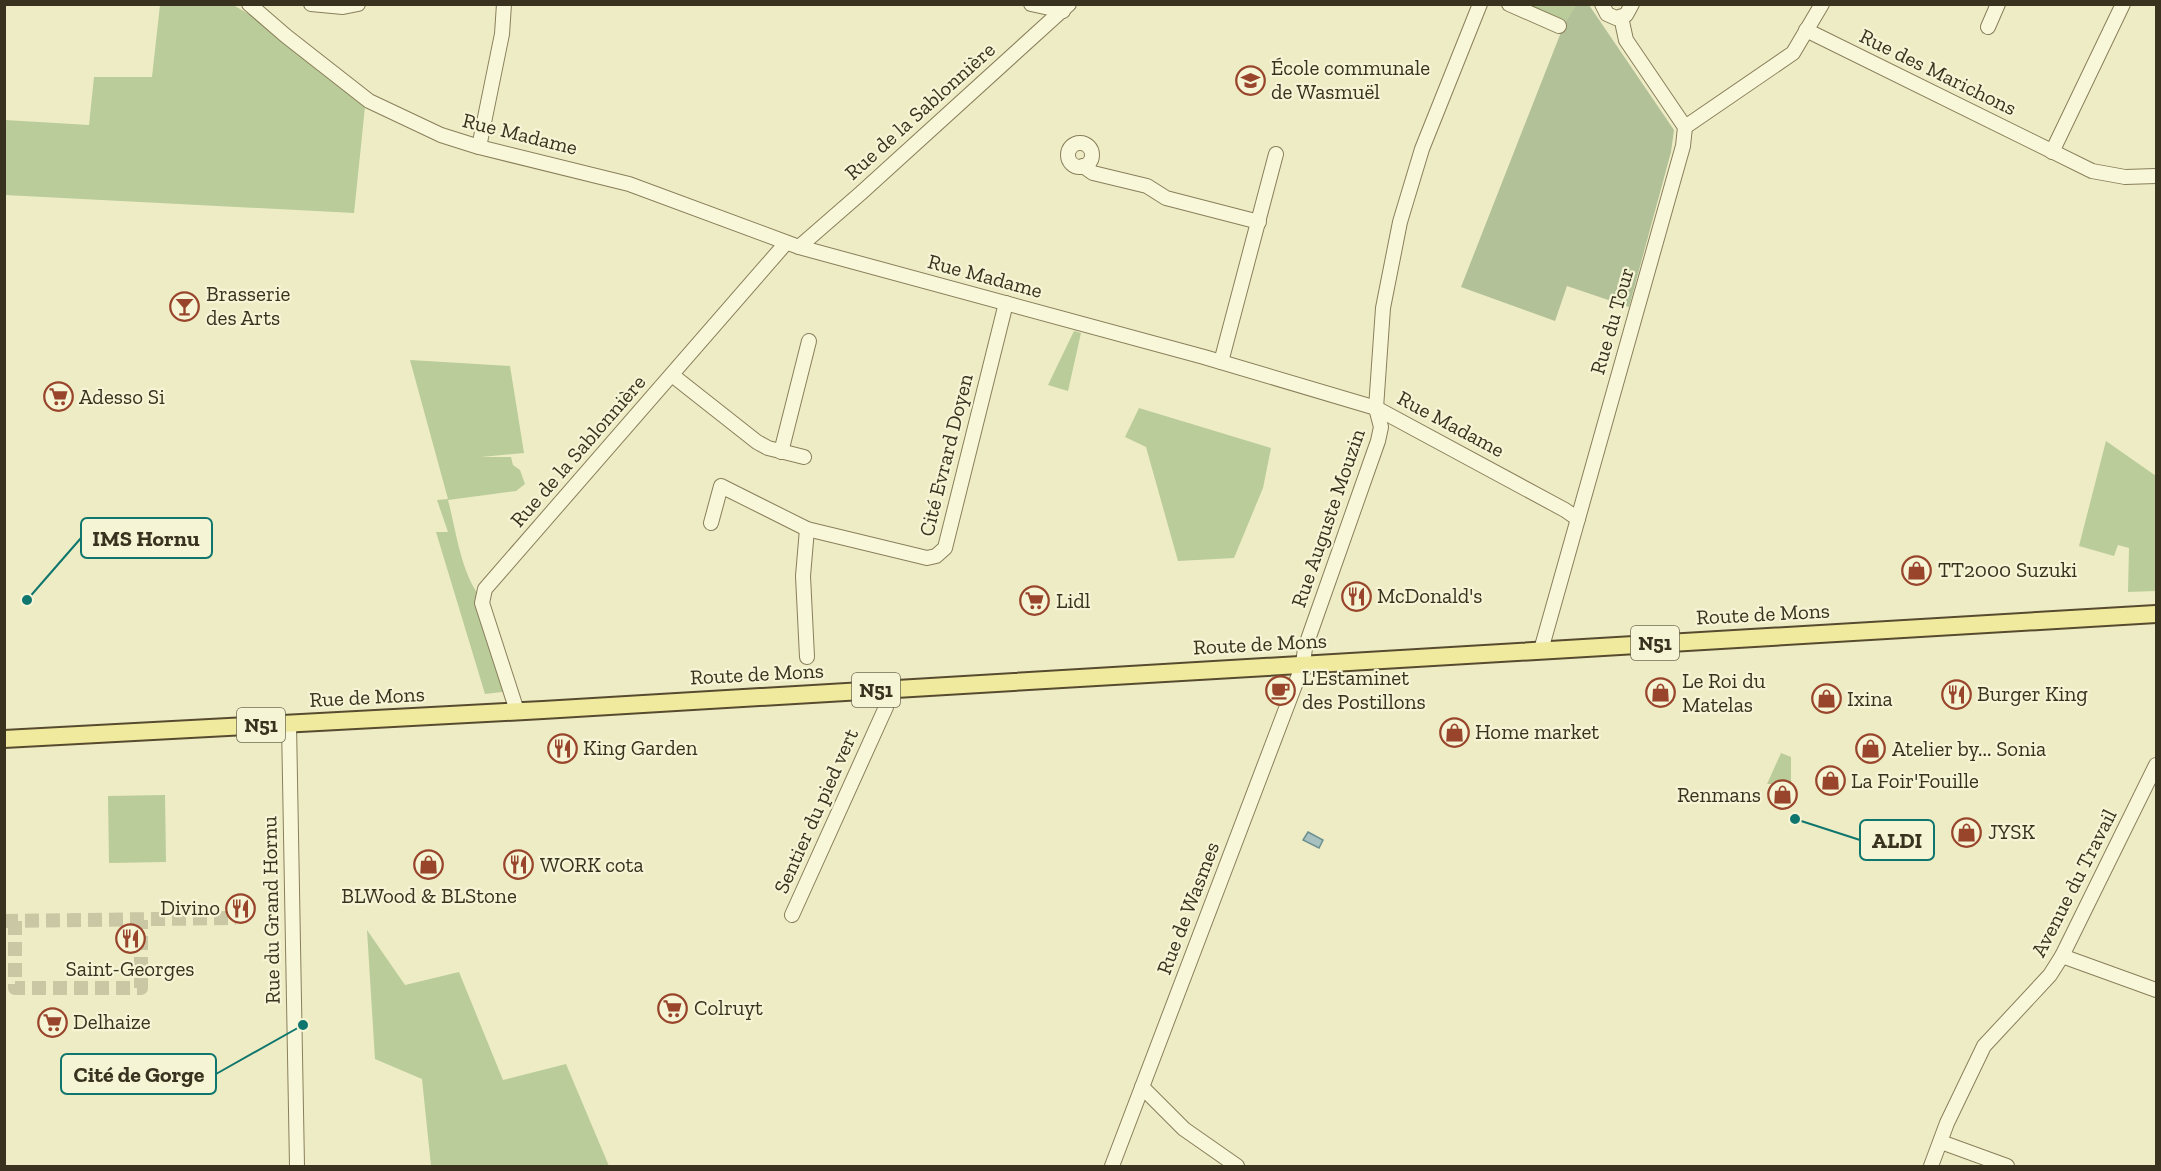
<svg xmlns="http://www.w3.org/2000/svg" width="2161" height="1171" font-family="'Zilla Slab',serif">
  <style>
    .green { fill: #bacc99 }
    .cemetery { fill: #b2c198 }
    .water { fill: #a7c1c0; stroke: #6d9090; stroke-width: 1.5 }
    .lines { fill: none; stroke-linecap: round; stroke-linejoin: round }
    .minor-tunnel { stroke: #cac7a4; stroke-width: 14; stroke-dasharray: 14 7; stroke-linecap: butt }
    .minor-casing { stroke: #897f5b; stroke-width: 16 }
    .major-casing { stroke: #574b2f; stroke-width: 20 }
    .minor { stroke: #f9f7d9; stroke-width: 14 }
    .major { stroke: #f0ea9e; stroke-width: 16 }
    .labels { text-anchor: middle; stroke-width: 4.5; stroke-linejoin: round; paint-order: stroke }
    .shield { fill: #f5f4d5; stroke: #716c56; stroke-width: 1.5 }
    .shield-label { font-size: 20px; font-weight: bold; fill: #39321f }
    .poi-label { font-size: 21px; fill: #39321f; stroke: #f5f4d5; text-anchor: start }
    .street-label { font-size: 21px; fill: #39321f; stroke: #f5f4d5 }
    .leader { fill: none; stroke: #0f766e; stroke-width: 2 }
    .callout-dot { fill: #0f766e; stroke: #f5f4d5; stroke-width: 2 }
    .callout { fill: #f5f4d5; stroke: #0f766e; stroke-width: 2 }
    .callout-label { font-size: 22px; text-anchor: middle; font-weight: bold; fill: #39321f }
  </style>
  <rect width="100%" height="100%" fill="#eeecc5"/>
  <!-- green -->
  <g class="green">
    <path d="M160,5H233L254,17L365,107L354,213L5,195V120L89,125L94,77H152Z"/>
    <path d="M1522,5H1576L1565,22Z"/>
    <path d="M1074,331L1081,333L1068,391L1048,385Z"/>
    <path d="M410,360L510,366L524,453L481,457H511L513,465L520,470L525,484L516,491L448,500C456,530 461,575 482,599L510,691L485,694L436,532H448L437,500L448,499Z"/>
    <path d="M1139,408L1271,448L1263,488L1234,558L1178,561L1146,447L1125,437Z"/>
    <path d="M2106,441L2156,476V591L2128,592L2129,548L2118,545L2114,556L2079,546Z"/>
    <path d="M1781,753L1791,757V784H1767Z"/>
    <path d="M165,795L166,862L109,863L108,796Z"/>
    <path d="M367,930L405,985L459,972L503,1080L566,1064L609,1166H431L422,1079L375,1059Z"/>
  </g>
  <!-- cemetery -->
  <path class="cemetery" d="M1576,5H1589L1674,130L1671,152L1629,307L1567,286L1555,321L1461,287L1565,22Z"/>
  <!-- water -->
  <path class="water" d="M1308,832L1323,840L1319,848L1303,840Z"/>
  <g class="lines">
    <!-- minor-tunnel -->
    <g class="minor-tunnel">
      <path d="M4,921L236,918"/>
      <path d="M15,921V988H141V920"/>
    </g>
    <defs>
      <g id="minor">
        <path d="M249,4L286,36L369,101L441,135L479,147L629,184L799,247L1204,357L1376,408L1565,510L1578,519"/>
        <path d="M311,4L343,7L358,4"/>
        <path d="M1031,4L1063,11"/>
        <path d="M1509,4L1559,26"/>
        <path d="M1602,4L1607,14L1616,18L1626,15L1632,4"/>
        <path d="M1988,27L1998,4"/>
        <path d="M1806,30L2092,171L2125,177L2156,176"/>
        <path d="M1685,127L1793,53L1822,4"/>
        <circle cx="1080" cy="155" r="12"/>
        <path d="M479,147L502,34L504,4"/>
        <path d="M2052,152L2123,4"/>
        <path d="M1083,166L1093,173L1147,186L1166,198L1259,222"/>
        <path d="M799,247L861,193L1069,4"/>
        <path d="M1221,362L1276,154"/>
        <path d="M672,375L757,442L768,448L804,457"/>
        <path d="M781,452L809,341"/>
        <path d="M711,523L721,486L807,529L927,558L936,556L945,548L1006,303"/>
        <path d="M807,529L803,576L807,657"/>
        <path d="M1541,650L1683,146L1685,127L1626,40L1621,17"/>
        <path d="M517,711L482,603L485,589L786,243"/>
        <path d="M289,724L297,1166"/>
        <path d="M792,915L886,707L887,689"/>
        <path d="M2062,956L2156,990"/>
        <path d="M1142,1087L1184,1129L1237,1166"/>
        <path d="M1941,1142L2007,1166"/>
        <path d="M1112,1166L1303,664L1305,648L1378,441L1381,427L1376,408L1383,308L1400,222L1422,149L1480,4"/>
        <path d="M1931,1166L1947,1123L1984,1046L2050,975L2062,956L2156,765"/>
      </g>
      <path id="major" d="M4,739L543,710L2156,614"/>
    </defs>
    <!-- minor casing -->
    <use href="#minor" class="minor-casing"/>
    <!-- major casing -->
    <use href="#major" class="major-casing"/>
    <!-- minor -->
    <use href="#minor" class="minor"/>
    <!-- major -->
    <use href="#major" class="major"/>
  </g>
  <!-- icons -->
  <defs>
    <symbol id="school-ring" viewBox="-11 -11 22 22"><circle r="9.5" fill="#f5f4d5" stroke="#98452c" stroke-width="1.5"/><path d="M0-5L7-2L0 1L-7-2ZM-4 1L0 2.5L4 1V4Q0 6-4 4Z" fill="#98452c"/></symbol>
    <symbol id="bar-ring" viewBox="-11 -11 22 22"><circle r="9.5" fill="#f5f4d5" stroke="#98452c" stroke-width="1.5"/><path d="M-6-5H6L.8 .8V4.5H3.5V6h-7V4.5H-.8V.8Z" fill="#98452c"/></symbol>
    <symbol id="supermarket-ring" viewBox="-11 -11 22 22"><circle r="9.5" fill="#f5f4d5" stroke="#98452c" stroke-width="1.5"/><path d="M-6-5.5h2.5l.6 2H6L4.5 2H-2.5L-4.4-4H-6ZM-1.5 3.2a1.3 1.3 0 1 0 .1 0ZM3 3.2a1.3 1.3 0 1 0 .1 0Z" fill="#98452c"/></symbol>
    <symbol id="shop-ring" viewBox="-11 -11 22 22"><circle r="9.5" fill="#f5f4d5" stroke="#98452c" stroke-width="1.5"/><path d="M-5-2.5h2.3a2.7 3.5 0 0 1 5.4 0H5L5.5 6h-11ZM-1.5-2.5h3a1.5 2.3 0 0 0-3 0Z" fill="#98452c"/></symbol>
    <symbol id="restaurant-ring" viewBox="-11 -11 22 22"><circle r="9.5" fill="#f5f4d5" stroke="#98452c" stroke-width="1.5"/><path d="M-5-6h1v4h1v-4h1v4h1v-4h1v5L-1.5 .5V6h-2V.5L-5-1ZM5-6V6H3V1.5H1.5Q1.5-4 5-6Z" fill="#98452c"/></symbol>
    <symbol id="cafe-ring" viewBox="-11 -11 22 22"><circle r="9.5" fill="#f5f4d5" stroke="#98452c" stroke-width="1.5"/><path d="M-5.5-4.5H6V0H3Q3 3.5 0 3.5H-2.5Q-5.5 3.5-5.5 0ZM3-3.2v2h1.7v-2ZM-6 4.5H4V6H-6Z" fill="#98452c"/></symbol>
  </defs>
  <g fill-rule="evenodd">
    <use href="#school-ring" x="1234" y="64" width="33" height="33"/>
    <use href="#bar-ring" x="168" y="290" width="33" height="33"/>
    <use href="#supermarket-ring" x="42" y="380" width="33" height="33"/>
    <use href="#shop-ring" x="1900" y="554" width="33" height="33"/>
    <use href="#restaurant-ring" x="1340" y="580" width="33" height="33"/>
    <use href="#supermarket-ring" x="1018" y="584" width="33" height="33"/>
    <use href="#cafe-ring" x="1264" y="674" width="33" height="33"/>
    <use href="#shop-ring" x="1644" y="676" width="33" height="33"/>
    <use href="#restaurant-ring" x="1940" y="678" width="33" height="33"/>
    <use href="#shop-ring" x="1810" y="682" width="33" height="33"/>
    <use href="#shop-ring" x="1438" y="716" width="33" height="33"/>
    <use href="#restaurant-ring" x="546" y="732" width="33" height="33"/>
    <use href="#shop-ring" x="1854" y="732" width="33" height="33"/>
    <use href="#shop-ring" x="1814" y="764" width="33" height="33"/>
    <use href="#shop-ring" x="1766" y="778" width="33" height="33"/>
    <use href="#shop-ring" x="1950" y="816" width="33" height="33"/>
    <use href="#shop-ring" x="412" y="848" width="33" height="33"/>
    <use href="#restaurant-ring" x="502" y="848" width="33" height="33"/>
    <use href="#restaurant-ring" x="224" y="892" width="33" height="33"/>
    <use href="#restaurant-ring" x="114" y="922" width="33" height="33"/>
    <use href="#supermarket-ring" x="656" y="992" width="33" height="33"/>
    <use href="#supermarket-ring" x="36" y="1006" width="33" height="33"/>
  </g>
  <g class="labels">
    <!-- shield labels -->
    <g class="shield">
      <rect x="1631" y="626" width="48" height="34" rx="4.5"/>
      <rect x="852" y="673" width="48" height="34" rx="4.5"/>
      <rect x="237" y="708" width="48" height="34" rx="4.5"/>
    </g>
    <g class="shield-label">
      <text x="1655" y="650">N51</text>
      <text x="876" y="697">N51</text>
      <text x="261" y="732">N51</text>
    </g>
    <!-- poi labels -->
    <g class="poi-label">
      <text x="1271" y="75">École communale<tspan x="1271" dy="24">de Wasmuël</tspan></text>
      <text x="206" y="301">Brasserie<tspan x="206" dy="24">des Arts</tspan></text>
      <text x="79" y="404">Adesso Si</text>
      <text x="1938" y="577">TT2000 Suzuki</text>
      <text x="1377" y="603">McDonald's</text>
      <text x="1056" y="608">Lidl</text>
      <text x="1302" y="685">L'Estaminet<tspan x="1302" dy="24">des Postillons</tspan></text>
      <text x="1682" y="688">Le Roi du<tspan x="1682" dy="24">Matelas</tspan></text>
      <text x="1977" y="701">Burger King</text>
      <text x="1847" y="706">Ixina</text>
      <text x="1475" y="739">Home market</text>
      <text x="583" y="755">King Garden</text>
      <text x="1892" y="756">Atelier by... Sonia</text>
      <text x="1851" y="788">La Foir'Fouille</text>
      <text x="1761" y="802" text-anchor="end">Renmans</text>
      <text x="1988" y="839">JYSK</text>
      <text x="540" y="872">WORK cota</text>
      <text x="429" y="903" text-anchor="middle">BLWood &amp; BLStone</text>
      <text x="220" y="915" text-anchor="end">Divino</text>
      <text x="130" y="976" text-anchor="middle">Saint-Georges</text>
      <text x="694" y="1015">Colruyt</text>
      <text x="73" y="1029">Delhaize</text>
    </g>
    <!-- street labels -->
    <g class="street-label">
      <text transform="translate(1938 72) rotate(26)" y="7">Rue des Marichons</text>
      <text transform="translate(920 111) rotate(-42)" y="7">Rue de la Sablonnière</text>
      <text transform="translate(520 134) rotate(14)" y="7">Rue Madame</text>
      <text transform="translate(985 276) rotate(15)" y="7">Rue Madame</text>
      <text transform="translate(1612 321) rotate(-74)" y="7">Rue du Tour</text>
      <text transform="translate(1451 424) rotate(28)" y="7">Rue Madame</text>
      <text transform="translate(578 451) rotate(-49)" y="7">Rue de la Sablonnière</text>
      <text transform="translate(946 455) rotate(-76)" y="7">Cité Evrard Doyen</text>
      <text transform="translate(1328 518) rotate(-71)" y="7">Rue Auguste Mouzin</text>
      <text transform="translate(1763 614) rotate(-3)" y="7">Route de Mons</text>
      <text transform="translate(1260 644) rotate(-3)" y="7">Route de Mons</text>
      <text transform="translate(757 674) rotate(-3)" y="7">Route de Mons</text>
      <text transform="translate(367 697) rotate(-3)" y="7">Rue de Mons</text>
      <text transform="translate(816 811) rotate(-66)" y="7">Sentier du pied vert</text>
      <text transform="translate(2074 883) rotate(-63)" y="7">Avenue du Travail</text>
      <text transform="translate(1188 908) rotate(-69)" y="7">Rue de Wasmes</text>
      <text transform="translate(271 910) rotate(-91)" y="7">Rue du Grand Hornu</text>
    </g>
  </g>
  <!-- callouts -->
  <path class="leader" d="M27 600L81 538M1795 819L1860 840M303 1025L216 1074"/>
  <g class="callout-dot">
    <circle cx="27" cy="600" r="6"/>
    <circle cx="1795" cy="819" r="6"/>
    <circle cx="303" cy="1025" r="6"/>
  </g>
  <g class="callout">
    <rect x="81" y="518" width="131" height="40" rx="6"/>
    <rect x="1860" y="820" width="74" height="40" rx="6"/>
    <rect x="61" y="1054" width="155" height="40" rx="6"/>
  </g>
  <g class="callout-label">
    <text x="146" y="546">IMS Hornu</text>
    <text x="1897" y="848">ALDI</text>
    <text x="139" y="1082">Cité de Gorge</text>
  </g>
  <!-- border -->
  <rect width="2161" height="1171" fill="none" stroke="#39321f" stroke-width="12"/>
</svg>
